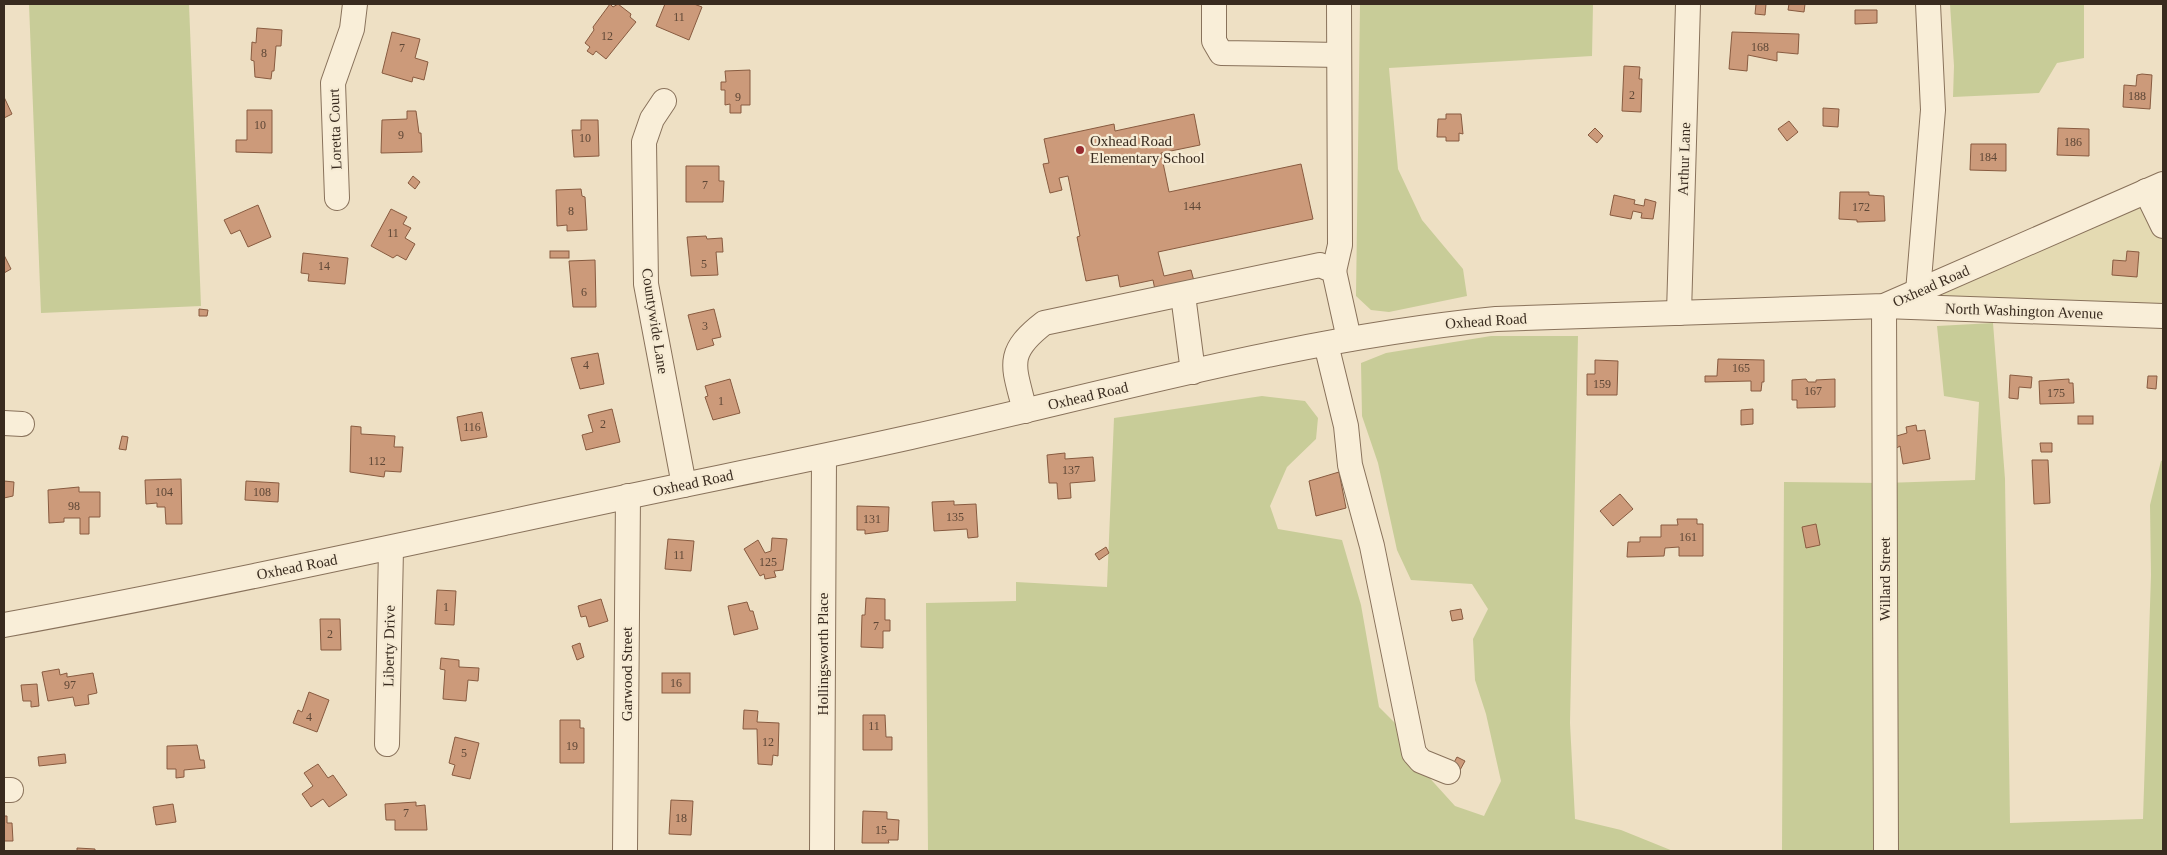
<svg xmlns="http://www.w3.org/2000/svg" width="2167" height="855" font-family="Georgia,serif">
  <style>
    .farmland { fill: #e4dab2 }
    .green { fill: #c8cc98 }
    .building { fill: #cc9a7a; stroke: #885b40 }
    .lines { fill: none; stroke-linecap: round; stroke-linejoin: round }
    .minor-casing { stroke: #89725b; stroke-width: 26 }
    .minor { stroke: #f9eed8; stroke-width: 24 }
    .poi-dot { fill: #982b2f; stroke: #f6ebd4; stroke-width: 2 }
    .labels { text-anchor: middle; stroke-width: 4.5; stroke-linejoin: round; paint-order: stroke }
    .number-label { font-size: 12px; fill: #5e4736 }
    .street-label { font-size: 15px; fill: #392b1f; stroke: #f6ebd4 }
    .poi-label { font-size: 15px; fill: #392b1f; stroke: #f6ebd4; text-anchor: start }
  </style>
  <rect width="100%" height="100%" fill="#eee0c4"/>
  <!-- farmland -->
  <path class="farmland" d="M2163,184V316L1877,308Z"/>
  <!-- green -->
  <g class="green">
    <path d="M29,4H189L201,306L41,313Z"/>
    <path d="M1360,4H1593L1592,56L1389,68L1398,169L1422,220L1463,269L1467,296L1389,312L1371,310L1356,296Z"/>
    <path d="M1950,4H2084V58L2057,63L2039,93L1953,97L1954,66Z"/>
    <path d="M1993,323L2005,479L2010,823L2143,819L2151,575L2150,505L2161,461L2163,460V851H1782L1784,482L1885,483L1975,480L1979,402L1944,396L1937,326Z"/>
    <path d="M1491,336H1578L1570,723L1575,819L1621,830L1673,851H928L926,603L1016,601V582L1107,587L1114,418L1262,396L1305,401L1318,418L1316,439L1287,467L1270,506L1278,529L1342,540L1361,605L1379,707L1404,732L1416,763L1455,806L1484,816L1501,781L1486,714L1475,680L1473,639L1488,609L1472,584L1411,580L1397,550L1378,463L1362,416L1361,363L1386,353Z"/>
  </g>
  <!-- building -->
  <g class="building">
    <path d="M610,4L613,7L618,4L631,14L630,17L636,22L606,59L596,51L593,55L587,51L590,47L585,43L594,30L593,27Z"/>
    <path d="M665,4H694L702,7L689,40L656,26Z"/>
    <path d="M1756,4H1766L1765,15L1755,14Z"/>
    <path d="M1789,4H1805L1804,12L1788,10Z"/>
    <path d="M1855,10H1877V23L1855,24Z"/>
    <path d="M257,28L282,30L281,46H276L274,71H272L271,79L255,77L254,61L251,60L252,42L256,43Z"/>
    <path d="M392,32L420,39L415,58L428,62L424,80L413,77L412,82L382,73Z"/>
    <path d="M1732,32L1799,34L1798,54L1777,52V61L1748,55L1747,71L1729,69Z"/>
    <path d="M1624,66L1640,67L1639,79H1642L1641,112L1622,111Z"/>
    <path d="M750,70V105H741V113H730V104L725,105V90H721V82H726L725,71Z"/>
    <path d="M2142,74L2152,75L2150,109L2123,107L2124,85L2136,86L2137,75Z"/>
    <path d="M4,97L12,114L4,118Z"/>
    <path d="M1823,108L1839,109L1838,127L1823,126Z"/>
    <path d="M247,110H272V153L236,152V140H247Z"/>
    <path d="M407,111H416L419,133H421L422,152L381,153L382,120L407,119Z"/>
    <path d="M1194,114L1200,145L1161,153L1169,192L1301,164L1313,219L1158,252L1164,276L1191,270L1194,281L1155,290L1153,280L1120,287L1118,275L1086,281L1077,237L1080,236L1068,176L1059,178L1062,190L1050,193L1043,164L1049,163L1044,139L1114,124L1115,131Z"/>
    <path d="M1446,114H1461L1463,134L1459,133V141H1446V137H1437L1438,119H1446Z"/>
    <path d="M581,120H598L599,156L574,157L572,130H581Z"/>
    <path d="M1789,121L1798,132L1787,141L1778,129Z"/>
    <path d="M1595,128L1603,136L1597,143L1588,135Z"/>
    <path d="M2058,128L2089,129V156L2057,155Z"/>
    <path d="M1971,144H2006V171L1970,170Z"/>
    <path d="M686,166H719V181H724L723,202H686Z"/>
    <path d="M413,176L420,182L415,189L408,183Z"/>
    <path d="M581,189L582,196L585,197L587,230L567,231V225L557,226L556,190Z"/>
    <path d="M1840,192H1869V195L1884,196L1885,221L1857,222V220L1839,219Z"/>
    <path d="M1614,195L1635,200L1634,204L1644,206L1645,199L1656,202L1653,219L1641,218L1642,213L1633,211L1631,219L1610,215Z"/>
    <path d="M258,205L271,237L248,247L240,230L231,234L224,220Z"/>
    <path d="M391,209L407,217L403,224L411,228L405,238L415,244L406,260L397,255L393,258L371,246Z"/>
    <path d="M706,236L707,239L722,238L723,252H716L718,275L691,276L687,237Z"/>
    <rect x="550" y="251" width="19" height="7"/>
    <path d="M2127,251L2139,252L2137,277L2112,275L2113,260L2126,261Z"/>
    <path d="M303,253L348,258L345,284L308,281L309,274L301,273Z"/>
    <path d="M4,255L11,269L4,273Z"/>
    <path d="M595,260L596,307H573L569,261Z"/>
    <path d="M199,309L208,310L207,316H199Z"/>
    <path d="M714,309L721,337L712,339L714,345L697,350L688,315Z"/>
    <path d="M598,353L604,384L580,389L571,358Z"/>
    <path d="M1718,359L1764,360V382H1762L1761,391H1751V381L1705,382V376H1717Z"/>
    <path d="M1595,360L1618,361L1617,395H1587V374H1595Z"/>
    <path d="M2010,375L2032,377L2031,388L2019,387L2018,399L2009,398Z"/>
    <path d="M2148,376H2157L2156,389L2147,388Z"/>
    <path d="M730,379L740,413L713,420L705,397L708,396L705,386Z"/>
    <path d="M1806,379L1808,382H1816V380L1835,379V407L1797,408V400H1792V380Z"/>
    <path d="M2069,379V383H2073L2074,403L2040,404L2039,381Z"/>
    <path d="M612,409L620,442L586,450L582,435L593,432L588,415Z"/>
    <path d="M1753,409V424L1741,425V410Z"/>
    <path d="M482,412L487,437L461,441L457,417Z"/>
    <rect x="2078" y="416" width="15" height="8"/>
    <path d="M1916,425L1917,431L1925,430L1930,459L1903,464L1900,446L1895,449L1893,437L1907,433L1906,427Z"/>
    <path d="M351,426L361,427V434L395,436L394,447H403L401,472L385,471L384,477L350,472Z"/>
    <path d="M122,436L128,437L126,450L119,449Z"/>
    <path d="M2040,443H2052V452H2041Z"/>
    <path d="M1065,453V459L1093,457L1095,481L1070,483L1071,498L1058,499L1057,483H1049L1047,455Z"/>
    <path d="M2032,460H2048L2050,503L2034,504Z"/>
    <path d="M1339,472L1346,508L1316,516L1309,481Z"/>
    <path d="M181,479L182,524H166L165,507H157V503L146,504L145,480Z"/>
    <path d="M4,481L14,482L13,496L4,498Z"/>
    <path d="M246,481L279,483L278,502L245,500Z"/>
    <path d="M79,487V492H100V517H89V534H80V518H64V522L49,523L48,490Z"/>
    <path d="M1620,494L1633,509L1613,526L1600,511Z"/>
    <path d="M954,501V505L976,504L978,537L968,538L967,529L934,531L932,502Z"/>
    <path d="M857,506L889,507L888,531L865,534V530H857Z"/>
    <path d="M1677,519H1697V524H1703V556H1679V547L1665,548L1664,556L1627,557L1628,542H1640V537H1661V525H1678Z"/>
    <path d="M1816,524L1820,545L1806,548L1802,527Z"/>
    <path d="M772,538L787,539L783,570L774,571L776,577L765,579L764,574L760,576L744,549L758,540L765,553L771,551Z"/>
    <path d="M668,539L694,541L691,571L665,569Z"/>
    <path d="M1106,547L1109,553L1099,560L1095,554Z"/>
    <path d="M437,590L456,591L454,625L435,624Z"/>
    <path d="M866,598L885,599V620H890V631H883V648L861,647L862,615H865Z"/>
    <path d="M601,599L608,621L589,627L586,616L581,617L578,606Z"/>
    <path d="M747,602L750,611H753L758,629L734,635L728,606Z"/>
    <path d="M1461,609L1463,619L1452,621L1450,611Z"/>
    <path d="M320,619H340L341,650H321Z"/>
    <path d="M580,643L584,657L577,660L572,646Z"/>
    <path d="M441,658L459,660V667L479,668L478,681L468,680L466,701L443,699L445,670L440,669Z"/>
    <path d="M59,669L60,675L67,673V677L93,673L97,693L88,695L89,704L75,706L73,697L48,701L42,672Z"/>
    <rect x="662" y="673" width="28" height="20"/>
    <path d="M37,684L39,706L31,707V701H23L21,685Z"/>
    <path d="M309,692L329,700L317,732L293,723L298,710L302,712Z"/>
    <path d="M744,710L758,711L757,722L779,723L778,756L773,755L772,765L758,764L757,729H743Z"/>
    <path d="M863,715H885L886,737H892V750H863Z"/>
    <path d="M560,720H580V728H584V763H560Z"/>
    <path d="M455,737L479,743L470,779L452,775L455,765L449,763Z"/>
    <path d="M197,745L200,760H204L205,768L184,770V777L176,778V769H167V746Z"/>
    <path d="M65,754L66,763L39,766L38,757Z"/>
    <path d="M1457,757L1465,761L1460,770L1452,766Z"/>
    <path d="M318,764L328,778L333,775L347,795L329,807L323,799L311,807L302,794L313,786L304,773Z"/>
    <path d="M671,800L693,801L691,835L669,834Z"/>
    <path d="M416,802V806L425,805L427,830H395V820H386L385,804Z"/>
    <path d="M173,804L176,822L156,825L153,807Z"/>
    <path d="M863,811L887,812V819L899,820L898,840H888L889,843H862Z"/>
    <path d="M4,816H7V823H12L13,841H4Z"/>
    <path d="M77,848L95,849V851H77Z"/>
  </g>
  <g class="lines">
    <defs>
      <g id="minor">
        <path d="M1214,4V41L1221,53L1339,55"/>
        <path d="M664,101L652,119L644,142L646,284L684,485"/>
        <path d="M2146,191L2163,226"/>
        <path d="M337,198L333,83L352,29L355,4"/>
        <path d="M1334,271L1340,245L1339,4"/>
        <path d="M1918,292L1933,110L1928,4"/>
        <path d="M1183,295L1193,372"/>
        <path d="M1679,313L1688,4"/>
        <path d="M1326,344L1346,426L1350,465L1372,546L1414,753L1421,761L1448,772"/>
        <path d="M1025,411C1014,366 1004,354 1044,323L1320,265L1334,271L1349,339"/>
        <path d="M4,423L22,424"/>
        <path d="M4,625C212,587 419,541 626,497C721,477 817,458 911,437C1105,394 1298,338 1496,319L1884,306L2163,184"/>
        <path d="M387,744L391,549"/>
        <path d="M4,790H11"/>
        <path d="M625,851L628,496"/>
        <path d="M822,851L824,457"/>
        <path d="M1886,851L1884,306L2163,316"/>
      </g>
    </defs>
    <!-- minor casing -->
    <use href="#minor" class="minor-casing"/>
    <!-- minor -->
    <use href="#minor" class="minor"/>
  </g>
  <!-- markers -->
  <circle class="poi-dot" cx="1080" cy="150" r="5"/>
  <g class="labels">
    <!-- number labels -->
    <g class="number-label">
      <text x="679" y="21">11</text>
      <text x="607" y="40">12</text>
      <text x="1760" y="51">168</text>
      <text x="402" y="52">7</text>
      <text x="264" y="57">8</text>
      <text x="1632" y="99">2</text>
      <text x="2137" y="100">188</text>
      <text x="738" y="101">9</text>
      <text x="260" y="129">10</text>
      <text x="401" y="139">9</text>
      <text x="585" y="142">10</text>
      <text x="2073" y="146">186</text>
      <text x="1988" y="161">184</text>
      <text x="705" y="189">7</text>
      <text x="1192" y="210">144</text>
      <text x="1861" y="211">172</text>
      <text x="571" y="215">8</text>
      <text x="393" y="237">11</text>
      <text x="704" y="268">5</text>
      <text x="324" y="270">14</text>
      <text x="584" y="296">6</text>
      <text x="705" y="330">3</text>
      <text x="586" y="369">4</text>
      <text x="1741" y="372">165</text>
      <text x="1602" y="388">159</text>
      <text x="1813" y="395">167</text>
      <text x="2056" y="397">175</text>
      <text x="721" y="405">1</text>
      <text x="603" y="428">2</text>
      <text x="472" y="431">116</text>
      <text x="377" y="465">112</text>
      <text x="1071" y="474">137</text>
      <text x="164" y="496">104</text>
      <text x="262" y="496">108</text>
      <text x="74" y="510">98</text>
      <text x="955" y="521">135</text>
      <text x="872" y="523">131</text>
      <text x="1688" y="541">161</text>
      <text x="679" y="559">11</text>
      <text x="768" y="566">125</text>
      <text x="446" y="611">1</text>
      <text x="876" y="630">7</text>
      <text x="330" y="638">2</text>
      <text x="676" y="687">16</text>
      <text x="70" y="689">97</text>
      <text x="309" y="721">4</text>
      <text x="874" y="730">11</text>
      <text x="768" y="746">12</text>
      <text x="572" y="750">19</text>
      <text x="464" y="757">5</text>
      <text x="406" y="817">7</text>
      <text x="681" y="822">18</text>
      <text x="881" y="834">15</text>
    </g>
    <!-- street labels -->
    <g class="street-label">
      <text transform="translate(335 129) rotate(-92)" y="5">Loretta Court</text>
      <text transform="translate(1684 159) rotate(-88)" y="5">Arthur Lane</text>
      <text transform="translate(1931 286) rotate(-24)" y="5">Oxhead Road</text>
      <text transform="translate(2024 311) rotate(2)" y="5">North Washington Avenue</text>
      <text transform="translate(655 321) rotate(81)" y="5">Countywide Lane</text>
      <text transform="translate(1486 321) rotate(-4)" y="5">Oxhead Road</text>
      <text transform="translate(1088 396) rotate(-13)" y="5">Oxhead Road</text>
      <text transform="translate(693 483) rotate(-12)" y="5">Oxhead Road</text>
      <text transform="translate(297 567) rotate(-11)" y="5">Oxhead Road</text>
      <text transform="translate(1885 579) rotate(-90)" y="5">Willard Street</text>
      <text transform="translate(389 646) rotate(-89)" y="5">Liberty Drive</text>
      <text transform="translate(823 654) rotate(-90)" y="5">Hollingsworth Place</text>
      <text transform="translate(627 674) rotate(-90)" y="5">Garwood Street</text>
    </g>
    <!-- poi labels -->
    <g class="poi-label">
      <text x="1090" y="146">Oxhead Road<tspan x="1090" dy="17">Elementary School</tspan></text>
    </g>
  </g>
  <!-- border -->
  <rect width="2167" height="855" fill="none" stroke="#392b1f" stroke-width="10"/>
</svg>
